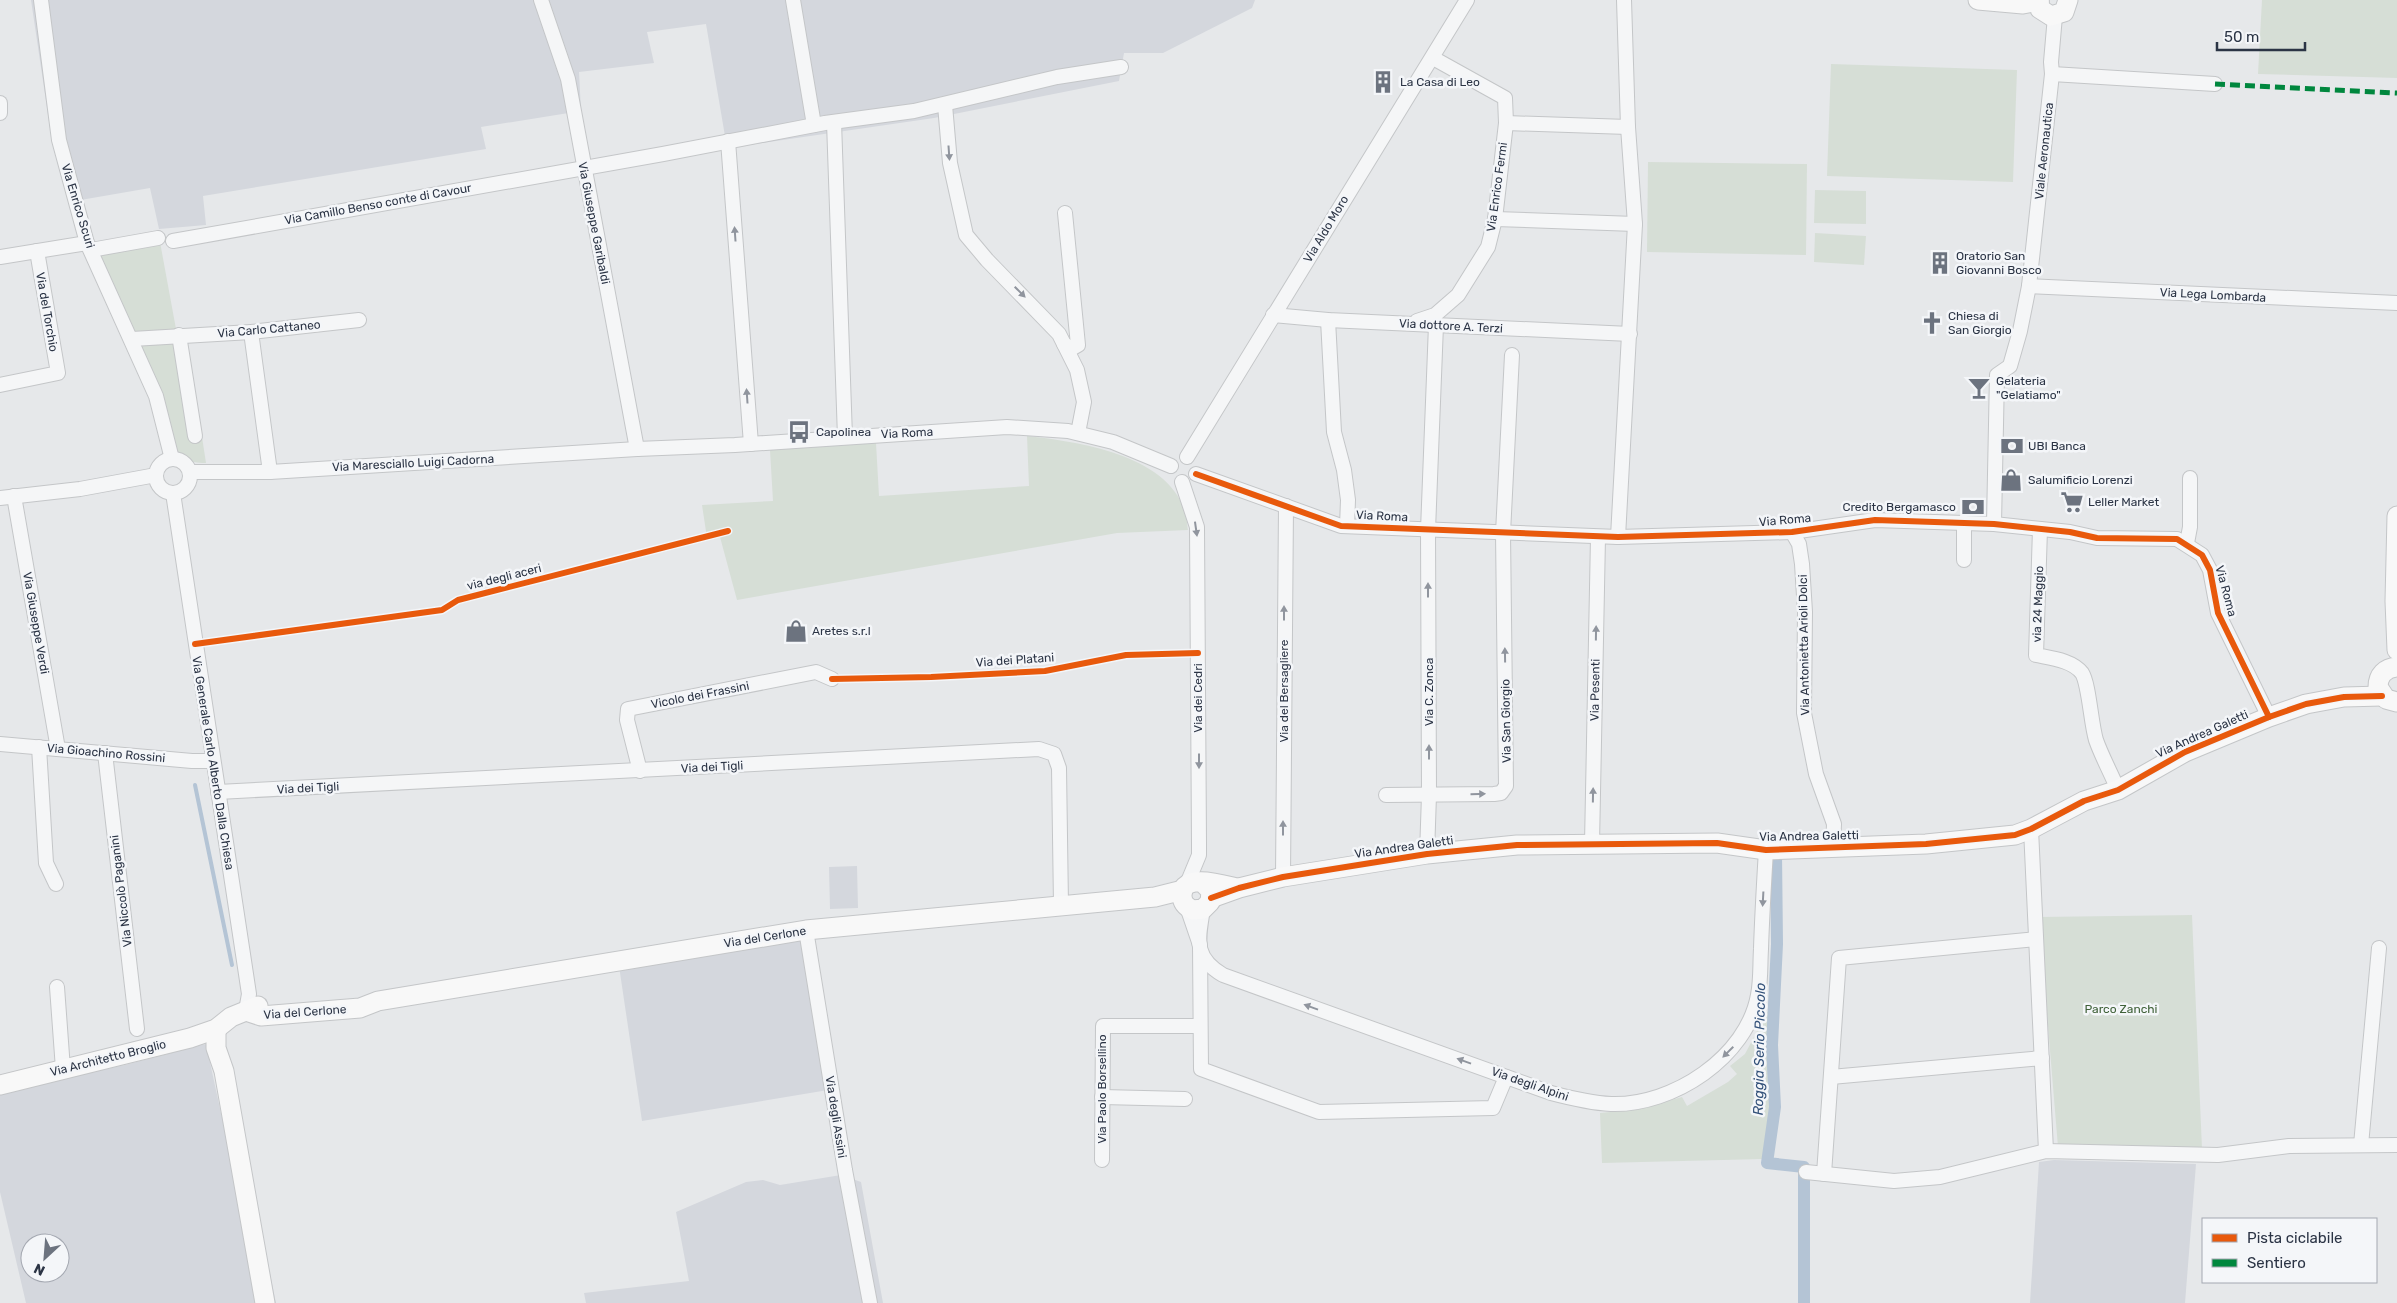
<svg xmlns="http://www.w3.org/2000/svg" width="2397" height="1303" font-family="Rubik,sans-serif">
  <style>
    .built { fill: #d4d7dd; fill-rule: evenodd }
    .green { fill: #d6ded6 }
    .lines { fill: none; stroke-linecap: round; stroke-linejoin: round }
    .stream { stroke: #b4c4d5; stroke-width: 4 }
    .canal { stroke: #b4c4d5; stroke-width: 12 }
    .street-casing { stroke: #c4c6c8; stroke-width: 16 }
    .secondary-casing { stroke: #c4c6c8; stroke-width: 21 }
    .street { stroke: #f5f6f7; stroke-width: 14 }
    .secondary { stroke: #f8f8f8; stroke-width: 19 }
    .quiet { stroke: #00873e; stroke-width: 5; stroke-dasharray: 10 5; stroke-linecap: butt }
    .cycleway-casing { stroke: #f4f6f9; stroke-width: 9 }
    .cycleway { stroke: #e8590c; stroke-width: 6 }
    .oneway { fill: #90959e }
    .labels { text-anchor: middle; stroke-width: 5; stroke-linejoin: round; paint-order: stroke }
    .poi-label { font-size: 12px; fill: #2b3445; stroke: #f4f6f9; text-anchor: start }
    .street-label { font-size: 12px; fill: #2b3445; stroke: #f4f6f9 }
    .park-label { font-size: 12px; fill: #3f6138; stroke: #f4f6f9 }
    .water-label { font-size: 14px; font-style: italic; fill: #34527a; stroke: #f4f6f9 }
  </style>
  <rect width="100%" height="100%" fill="#e6e8ea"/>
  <!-- built -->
  <g class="built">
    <path d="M31,0H1255L1252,8L1163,53H1124L1119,81L934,118L727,148L706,24L647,32L654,63L579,72L581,111L481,127L486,149L203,196L206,225L159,229L150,188L69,202L51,135Z"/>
    <path d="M857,866L858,908L830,909L829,867Z"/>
    <path d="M802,937L828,1090L642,1121L619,966Z"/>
    <path d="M206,1044L232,1164L248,1166L276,1303H26L0,1192V1092L125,1065ZM30,1243H60V1273H30Z"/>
    <path d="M2054,1160L2196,1164L2185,1303H2030L2039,1162Z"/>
    <path d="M841,1175L861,1182L883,1303H586L584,1293L689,1281L676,1212L746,1182L763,1180L780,1185Z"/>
  </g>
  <!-- green -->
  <g class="green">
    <path d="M2262,0H2397V78L2258,74Z"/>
    <path d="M1831,64L2017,70L2013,182L1827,176Z"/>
    <path d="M1648,162L1807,164L1806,255L1647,252Z"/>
    <path d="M1815,190L1866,191V224L1814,223Z"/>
    <path d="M1815,233L1866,236L1864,265L1814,262Z"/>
    <path d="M160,242L176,329L172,330L191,438L202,437L206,463C188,463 181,458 173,443L97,252Z"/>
    <path d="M1027,436C1079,442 1166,454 1185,511C1187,517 1187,525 1188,530L1117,533L737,600L720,537L707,538L702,505L773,501L770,450L876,443L879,496L1029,486Z"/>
    <path d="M2192,915L2202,1149L2058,1147L2039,917Z"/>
    <path d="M1767,1012L1770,1014L1768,1046L1771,1104L1763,1159L1602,1163L1600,1113L1639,1109L1682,1097L1687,1106L1728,1082L1737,1074L1730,1066L1745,1054Z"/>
  </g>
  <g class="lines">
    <!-- stream -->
    <path class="stream" d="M195,785L232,965"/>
    <!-- canal -->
    <path class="canal" d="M1776,853L1777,944L1772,1045L1775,1107L1767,1163L1804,1167V1303"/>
    <defs>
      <g id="street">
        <path d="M41,0L59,140L87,243L156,396L172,459"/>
        <path d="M541,0L568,79L637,449"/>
        <path d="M793,0L814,125"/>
        <path d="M2052,74L2215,84"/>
        <path d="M0,103V113"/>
        <path d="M945,105L950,163L966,235L987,260L1059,334L1077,370L1084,402L1078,433"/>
        <path d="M834,122L845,437"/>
        <path d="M1506,123L1628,127"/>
        <path d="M728,141L751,444"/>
        <path d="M1495,219L1635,224"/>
        <path d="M173,241L663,154L825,123L914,111L1057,77L1121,67"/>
        <path d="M91,250L158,238"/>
        <path d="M0,257L87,243"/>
        <path d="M2029,286L2397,303"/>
        <path d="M1273,315L1328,320L1630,334"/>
        <path d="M1328,320L1334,432L1344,470L1348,500L1347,526"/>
        <path d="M1417,321L1435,315L1458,295L1488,247L1495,219L1506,123L1505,98L1433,58"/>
        <path d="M251,332L270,472"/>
        <path d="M179,335L195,436"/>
        <path d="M132,339L251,332L359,320"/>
        <path d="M1064,344L1071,349L1078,345L1065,213"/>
        <path d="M0,385L58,373L37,251"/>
        <path d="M1187,457L1467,0"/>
        <circle cx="173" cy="476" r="17"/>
        <path d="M190,472H270L637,449L735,445L1007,427L1068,431L1113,442L1171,466"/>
        <path d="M1196,474L1341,526L1618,537L1792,532L1875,520L1994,524L2070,532L2097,538L2177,539L2202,555L2210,570L2218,613L2269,717"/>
        <path d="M1182,482L1197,527L1199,844V855L1187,884"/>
        <path d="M173,493L246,974L249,994L246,1011"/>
        <path d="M14,496L58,749"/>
        <path d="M0,498L80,489L156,475"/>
        <path d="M1964,523V560"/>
        <path d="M1994,524L1997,375L2010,366L2020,331L2029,286L2052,74L2051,62L2055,16"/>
        <path d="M2040,529L2036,655C2050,658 2072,660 2082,673C2089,684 2091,724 2096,740C2102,757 2111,773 2118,790"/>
        <path d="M1792,532L1799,544L1802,564L1805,612L1804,713L1816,774L1834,824L1833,847"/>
        <path d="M1618,537L1635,224L1628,127L1624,0"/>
        <path d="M2187,543L2190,527V478"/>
        <path d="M0,744L192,761H212"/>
        <path d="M39,747L46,863L56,884"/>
        <path d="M105,753L137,1029"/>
        <path d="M640,771L627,720L628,709L816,672L832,679"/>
        <path d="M218,792L1039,749L1054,754L1059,768L1061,905"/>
        <path d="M1386,795L1494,794L1501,793L1506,786L1503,533L1512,355"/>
        <path d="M2031,829L2046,1151"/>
        <path d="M1592,844L1598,537"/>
        <path d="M1427,854L1429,795L1428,530L1436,325"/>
        <path d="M1283,877L1286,506"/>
        <path d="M1187,907L1200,945L1201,1069L1319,1112L1493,1108L1506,1077"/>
        <path d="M1203,909C1198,940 1193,957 1223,975L1551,1093C1570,1098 1590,1103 1611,1104C1673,1106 1747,1057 1758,995C1761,980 1760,964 1761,949C1762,916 1764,883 1766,850"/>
        <path d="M806,930L845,1170L870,1303"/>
        <path d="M57,987L63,1069"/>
        <path d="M1831,1077L2042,1058"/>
        <path d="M1102,1097L1185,1099"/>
        <path d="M2361,1145L2379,948"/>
        <path d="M1102,1160L1103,1026H1200"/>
        <path d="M1806,1172L1894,1181L1940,1177L2046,1151L2218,1155L2289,1146L2397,1145"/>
        <path d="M1824,1174L1839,958L2036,939"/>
      </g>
      <g id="secondary">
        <path d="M1978,0L2023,4L2039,1"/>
        <path d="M2039,0L2040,9L2051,16L2064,12L2068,0"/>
        <path d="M2397,516L2395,601L2397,650"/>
        <path d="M2397,667C2385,668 2378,675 2378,687L2386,699L2397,702"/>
        <path d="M1202,882L1211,891L1210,902L1203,909L1193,910C1186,907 1182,903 1182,895C1182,872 1224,885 1237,888"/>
        <path d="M1211,898L1239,888L1283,877L1427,854L1517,845L1717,843L1766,850L1926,844L2015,835L2031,829L2084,801L2118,790L2185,752L2269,717L2306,704L2344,697L2382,696"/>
        <path d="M246,1011L261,1016L360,1008L378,1001L806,930L1155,897L1183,890"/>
        <path d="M216,1029V1048L224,1071L265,1303"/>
        <path d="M0,1085L190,1038L216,1029L231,1017L258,1006"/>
      </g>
    </defs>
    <!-- street casing -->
    <use href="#street" class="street-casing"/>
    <!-- secondary casing -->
    <use href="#secondary" class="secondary-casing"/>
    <!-- street -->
    <use href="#street" class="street"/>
    <!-- secondary -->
    <use href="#secondary" class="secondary"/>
    <!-- quiet -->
    <path class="quiet" d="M2215,84L2397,93"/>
    <defs>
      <g id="cycleway">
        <path d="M1196,474L1341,526L1618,537L1792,532L1875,520L1994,524L2070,532L2097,538L2177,539L2202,555L2210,570L2218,613L2269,717"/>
        <path d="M195,644L442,610L458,600L728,531"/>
        <path d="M832,679L931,677L1045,671L1126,655L1198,653"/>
        <path d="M1211,898L1239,888L1283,877L1427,854L1517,845L1717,843L1766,850L1926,844L2015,835L2031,829L2084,801L2118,790L2185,752L2269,717L2306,704L2344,697L2382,696"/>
      </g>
    </defs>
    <!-- cycleway casing -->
    <use href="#cycleway" class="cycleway-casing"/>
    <!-- cycleway -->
    <use href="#cycleway" class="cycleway"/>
  </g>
  <!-- one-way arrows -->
  <defs><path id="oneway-solid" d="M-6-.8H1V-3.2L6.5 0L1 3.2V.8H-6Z" transform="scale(1.25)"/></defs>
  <g class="oneway">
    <use href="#oneway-solid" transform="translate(949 153) rotate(86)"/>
    <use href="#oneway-solid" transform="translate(735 234) rotate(-94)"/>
    <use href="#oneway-solid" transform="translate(1020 292) rotate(45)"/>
    <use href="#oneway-solid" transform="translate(747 396) rotate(-94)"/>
    <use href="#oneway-solid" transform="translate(1196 529) rotate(82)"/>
    <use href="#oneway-solid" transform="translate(1428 590) rotate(-90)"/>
    <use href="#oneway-solid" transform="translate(1284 613) rotate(-90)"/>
    <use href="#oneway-solid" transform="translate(1596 633) rotate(-89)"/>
    <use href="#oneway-solid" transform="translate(1505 655) rotate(-91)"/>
    <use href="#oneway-solid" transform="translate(1429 752) rotate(-90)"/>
    <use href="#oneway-solid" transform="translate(1199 761) rotate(90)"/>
    <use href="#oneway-solid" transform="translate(1478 794) rotate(-1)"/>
    <use href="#oneway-solid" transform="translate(1593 795) rotate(-89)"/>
    <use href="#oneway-solid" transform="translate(1283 828) rotate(-90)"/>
    <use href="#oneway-solid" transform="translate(1763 899) rotate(93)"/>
    <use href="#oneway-solid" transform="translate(1311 1007) rotate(-160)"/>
    <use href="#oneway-solid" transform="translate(1728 1052) rotate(135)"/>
    <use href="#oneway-solid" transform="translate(1464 1061) rotate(-160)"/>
  </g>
  <!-- icons -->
  <defs>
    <symbol id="building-bare" viewBox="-9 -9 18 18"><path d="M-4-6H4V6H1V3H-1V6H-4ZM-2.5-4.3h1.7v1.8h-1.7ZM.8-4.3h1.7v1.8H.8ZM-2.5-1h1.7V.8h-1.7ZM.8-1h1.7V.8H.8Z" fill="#6c737f" stroke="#f4f6f9" stroke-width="2.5" paint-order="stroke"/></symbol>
    <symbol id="church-bare" viewBox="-9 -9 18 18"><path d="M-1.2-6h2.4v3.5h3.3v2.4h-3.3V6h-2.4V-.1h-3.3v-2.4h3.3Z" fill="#6c737f" stroke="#f4f6f9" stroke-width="2.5" paint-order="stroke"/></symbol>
    <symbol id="bar-bare" viewBox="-9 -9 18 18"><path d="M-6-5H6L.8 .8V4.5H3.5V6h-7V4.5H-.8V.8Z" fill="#6c737f" stroke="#f4f6f9" stroke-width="2.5" paint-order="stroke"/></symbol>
    <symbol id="bus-bare" viewBox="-9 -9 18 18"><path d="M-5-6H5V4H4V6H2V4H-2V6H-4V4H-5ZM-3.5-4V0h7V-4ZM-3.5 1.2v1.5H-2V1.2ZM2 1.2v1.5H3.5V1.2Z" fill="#6c737f" stroke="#f4f6f9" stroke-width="2.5" paint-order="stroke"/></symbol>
    <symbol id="bank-bare" viewBox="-9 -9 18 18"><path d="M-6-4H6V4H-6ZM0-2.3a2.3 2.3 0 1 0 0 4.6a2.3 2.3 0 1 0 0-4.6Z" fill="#6c737f" stroke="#f4f6f9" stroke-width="2.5" paint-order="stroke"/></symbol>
    <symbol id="shop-bare" viewBox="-9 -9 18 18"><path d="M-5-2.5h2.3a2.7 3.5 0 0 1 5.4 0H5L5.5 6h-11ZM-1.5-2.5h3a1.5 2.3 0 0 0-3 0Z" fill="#6c737f" stroke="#f4f6f9" stroke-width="2.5" paint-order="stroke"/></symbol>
    <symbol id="supermarket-bare" viewBox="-9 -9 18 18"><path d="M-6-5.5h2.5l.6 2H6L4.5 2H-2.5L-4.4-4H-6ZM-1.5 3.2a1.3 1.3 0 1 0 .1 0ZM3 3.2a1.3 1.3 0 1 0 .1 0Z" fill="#6c737f" stroke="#f4f6f9" stroke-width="2.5" paint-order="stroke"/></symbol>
  </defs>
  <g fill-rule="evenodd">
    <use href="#building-bare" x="1367" y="66" width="32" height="32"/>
    <use href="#building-bare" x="1924" y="247" width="32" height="32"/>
    <use href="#church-bare" x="1916" y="307" width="32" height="32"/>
    <use href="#bar-bare" x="1963" y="372" width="32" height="32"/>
    <use href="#bus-bare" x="783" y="416" width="32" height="32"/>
    <use href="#bank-bare" x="1996" y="430" width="32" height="32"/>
    <use href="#shop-bare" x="1995" y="464" width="32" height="32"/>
    <use href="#supermarket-bare" x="2056" y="486" width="32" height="32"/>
    <use href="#bank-bare" x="1957" y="491" width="32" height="32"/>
    <use href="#shop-bare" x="780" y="615" width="32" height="32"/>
  </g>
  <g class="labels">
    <!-- poi labels -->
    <g class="poi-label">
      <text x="1400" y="86">La Casa di Leo</text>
      <text x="1956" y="260">Oratorio San<tspan x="1956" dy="14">Giovanni Bosco</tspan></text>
      <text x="1948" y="320">Chiesa di<tspan x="1948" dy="14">San Giorgio</tspan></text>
      <text x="1996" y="385">Gelateria<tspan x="1996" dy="14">"Gelatiamo"</tspan></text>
      <text x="816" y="436">Capolinea</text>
      <text x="2028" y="450">UBI Banca</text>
      <text x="2028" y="484">Salumificio Lorenzi</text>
      <text x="2088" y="506">Leller Market</text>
      <text x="1956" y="511" text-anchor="end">Credito Bergamasco</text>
      <text x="812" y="635">Aretes s.r.l</text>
    </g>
    <!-- street labels -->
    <g class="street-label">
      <text transform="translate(2044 151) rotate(-84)" y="4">Viale Aeronautica</text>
      <text transform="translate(1497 187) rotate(-82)" y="4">Via Enrico Fermi</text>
      <text transform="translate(378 204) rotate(-10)" y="4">Via Camillo Benso conte di Cavour</text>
      <text transform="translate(78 206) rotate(73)" y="4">Via Enrico Scuri</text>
      <text transform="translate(594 223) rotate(79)" y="4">Via Giuseppe Garibaldi</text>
      <text transform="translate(1326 229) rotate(-59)" y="4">Via Aldo Moro</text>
      <text transform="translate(2213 295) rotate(3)" y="4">Via Lega Lombarda</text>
      <text transform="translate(47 312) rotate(80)" y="4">Via del Torchio</text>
      <text transform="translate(1451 326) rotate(3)" y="4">Via dottore A. Terzi</text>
      <text transform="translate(269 329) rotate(-5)" y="4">Via Carlo Cattaneo</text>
      <text transform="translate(907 433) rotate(-3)" y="4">Via Roma</text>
      <text transform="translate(413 463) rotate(-3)" y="4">Via Maresciallo Luigi Cadorna</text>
      <text transform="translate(1382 516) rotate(3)" y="4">Via Roma</text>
      <text transform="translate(1785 520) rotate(-5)" y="4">Via Roma</text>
      <text transform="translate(504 577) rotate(-14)" y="4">via degli aceri</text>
      <text transform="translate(2226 591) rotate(75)" y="4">Via Roma</text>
      <text transform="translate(2038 604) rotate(-88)" y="4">via 24 Maggio</text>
      <text transform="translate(36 623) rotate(80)" y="4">Via Giuseppe Verdi</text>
      <text transform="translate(1804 645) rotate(-91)" y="4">Via Antonietta Arioli Dolci</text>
      <text transform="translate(1015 660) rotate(-4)" y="4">Via dei Platani</text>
      <text transform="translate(1595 690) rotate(-89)" y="4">Via Pesenti</text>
      <text transform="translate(1284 691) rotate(-90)" y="4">Via del Bersagliere</text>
      <text transform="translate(1429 692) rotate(-90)" y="4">Via C. Zonca</text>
      <text transform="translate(700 695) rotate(-11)" y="4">Vicolo dei Frassini</text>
      <text transform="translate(1198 698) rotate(-90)" y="4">Via dei Cedri</text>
      <text transform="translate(1506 721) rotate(-91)" y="4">Via San Giorgio</text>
      <text transform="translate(2202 734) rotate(-24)" y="4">Via Andrea Galetti</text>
      <text transform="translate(106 753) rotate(5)" y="4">Via Gioachino Rossini</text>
      <text transform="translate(213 763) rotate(81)" y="4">Via Generale Carlo Alberto Dalla Chiesa</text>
      <text transform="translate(712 767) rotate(-3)" y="4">Via dei Tigli</text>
      <text transform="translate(308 788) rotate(-3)" y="4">Via dei Tigli</text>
      <text transform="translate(1809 836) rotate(-1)" y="4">Via Andrea Galetti</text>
      <text transform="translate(1404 847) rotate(-8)" y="4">Via Andrea Galetti</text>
      <text transform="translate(121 891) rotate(-97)" y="4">Via Niccolò Paganini</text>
      <text transform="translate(765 937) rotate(-9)" y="4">Via del Cerlone</text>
      <text transform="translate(305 1012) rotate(-4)" y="4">Via del Cerlone</text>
      <text transform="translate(108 1058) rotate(-14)" y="4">Via Architetto Broglio</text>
      <text transform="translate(1530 1084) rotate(19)" y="4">Via degli Alpini</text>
      <text transform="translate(1102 1089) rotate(-90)" y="4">Via Paolo Borsellino</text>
      <text transform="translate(836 1117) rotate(81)" y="4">Via degli Assini</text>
    </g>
    <!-- park labels -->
    <g class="park-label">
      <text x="2121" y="1013">Parco Zanchi</text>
    </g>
    <!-- water labels -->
    <g class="water-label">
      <text transform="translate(1759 1049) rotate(-89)" y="5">Roggia Serio Piccolo</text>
    </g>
  </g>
  <!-- legend -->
  <rect x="2202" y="1218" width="175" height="65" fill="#f4f6f9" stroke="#a4a8b1"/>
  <rect x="2212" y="1234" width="25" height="8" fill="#e8590c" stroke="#a4a8b1"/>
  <text x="2247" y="1243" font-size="15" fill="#2b3445">Pista ciclabile</text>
  <rect x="2212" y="1259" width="25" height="8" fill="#00873e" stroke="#a4a8b1"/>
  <text x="2247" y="1268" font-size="15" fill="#2b3445">Sentiero</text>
  <!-- north arrow -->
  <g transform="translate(45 1258) rotate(206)"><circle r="24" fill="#f4f6f9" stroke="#a4a8b1"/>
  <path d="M0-4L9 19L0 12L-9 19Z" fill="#6c737f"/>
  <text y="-8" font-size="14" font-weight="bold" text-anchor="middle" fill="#2b3445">N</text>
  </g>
  <!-- scale -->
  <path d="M2217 42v8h88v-8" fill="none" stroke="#2b3445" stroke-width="2.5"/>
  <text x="2224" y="42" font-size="15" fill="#2b3445" stroke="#f4f6f9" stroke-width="4" paint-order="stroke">50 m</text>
</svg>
